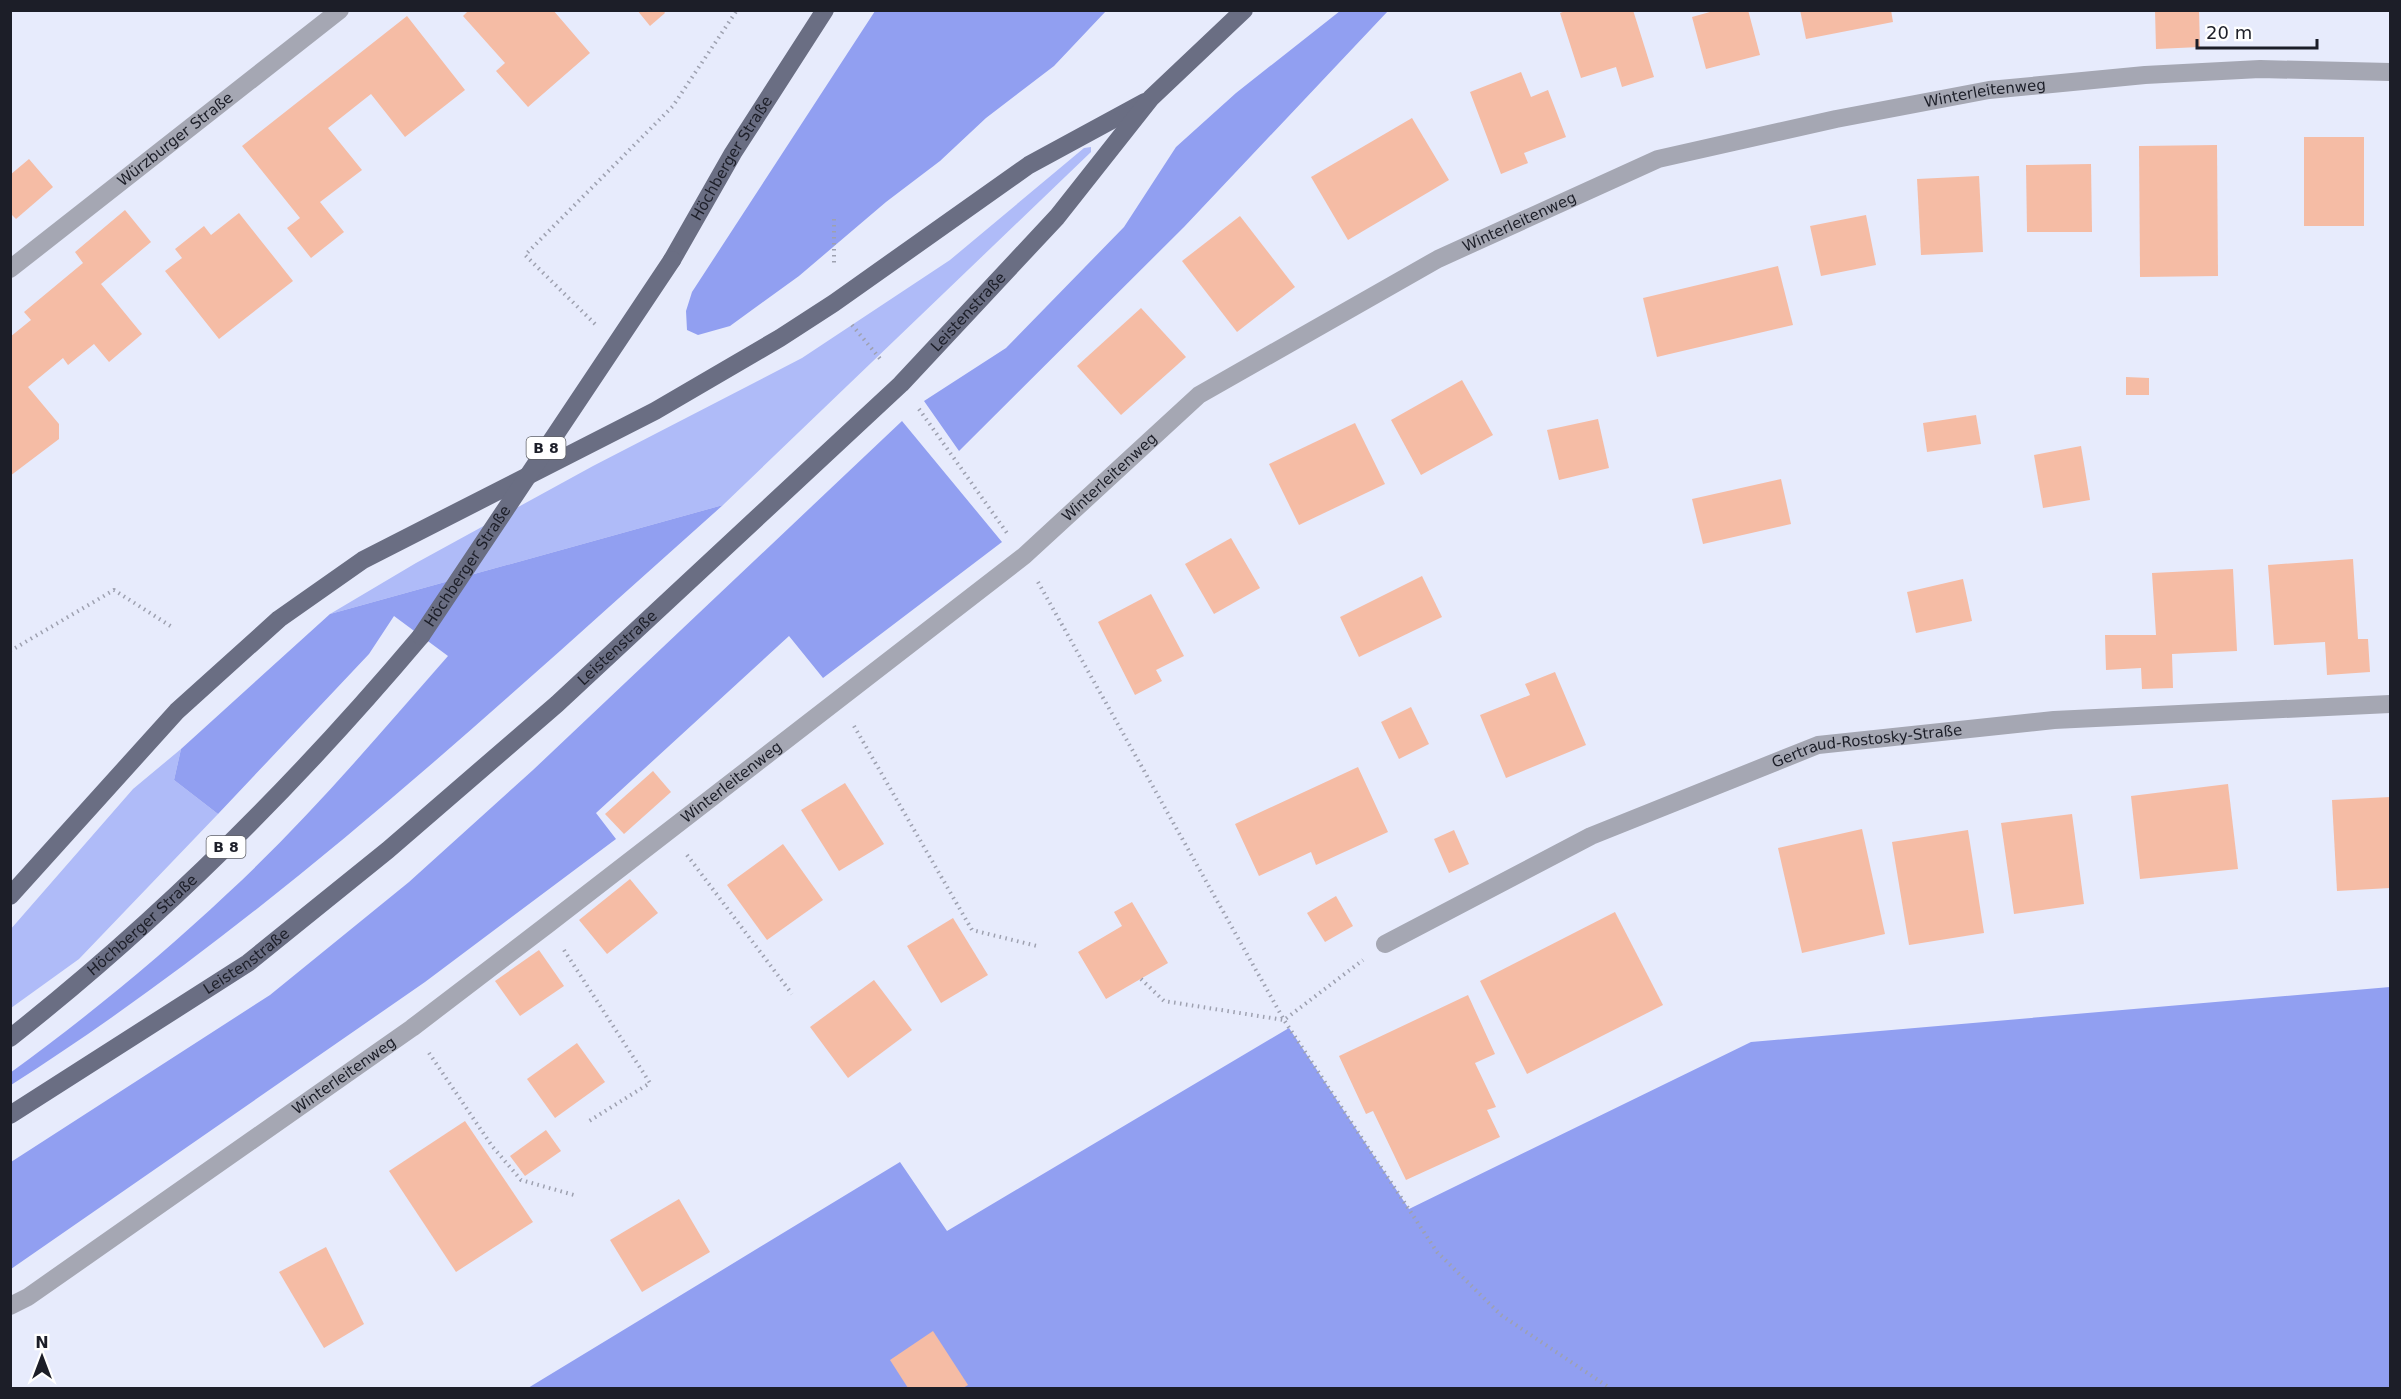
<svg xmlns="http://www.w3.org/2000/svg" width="2401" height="1399" font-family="'DejaVu Sans',sans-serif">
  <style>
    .green { fill: #afbbf8 }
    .forest { fill: #919ff1 }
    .building { fill: #f5bca5 }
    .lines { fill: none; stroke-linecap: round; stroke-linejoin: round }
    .path { stroke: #9ea1b0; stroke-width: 4; stroke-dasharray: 1.5 4.5; stroke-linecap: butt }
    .minor { stroke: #a5a7b3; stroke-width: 18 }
    .major { stroke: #6a6e83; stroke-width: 18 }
    .major-bridge { stroke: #6a6e83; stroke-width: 18 }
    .labels { text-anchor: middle; stroke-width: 4.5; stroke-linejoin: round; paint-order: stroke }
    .shield { fill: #fff; stroke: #606268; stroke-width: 1.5 }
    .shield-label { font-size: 14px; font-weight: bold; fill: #1c1e28 }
    .street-label { font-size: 15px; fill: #1c1e28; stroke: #fff }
  </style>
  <rect width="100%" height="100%" fill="#e7ebfc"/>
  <!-- green -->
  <g class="green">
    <path d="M1091,147V152L723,505L330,614L416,563L593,466L802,358L950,260L1084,148Z"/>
    <path d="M181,749L174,780L218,814L79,959L11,1008L10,930L133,789Z"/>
  </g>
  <!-- forest -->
  <g class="forest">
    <path d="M875,11H1106L1054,66L986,118L940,161L886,202L799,276L730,326L698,335L687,330L686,311L692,292Z"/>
    <path d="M1340,11H1388L1184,227L959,451L924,401L1006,348L1124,227L1176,147L1236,93Z"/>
    <path d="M902,421L1002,542L823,678L789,636L596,813L616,839L425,982L11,1269V1162L270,995L409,882L533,770Z"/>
    <path d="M723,505C495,708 270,920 11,1085L10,1073C87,1017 159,958 228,893C307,820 377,737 448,656L394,616L369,654L218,814L174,780L181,749L330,614Z"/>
    <path d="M2390,987V1388H528L900,1162L947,1231L1289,1028L1409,1209L1751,1042Z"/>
  </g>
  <!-- building -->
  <g class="building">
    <path d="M469,10H553L590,53L528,107L496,71L505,63L463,16Z"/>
    <path d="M637,10H663L665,13L650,26Z"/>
    <path d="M1568,10H1633L1654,77L1622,87L1616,67L1581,78L1560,13Z"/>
    <path d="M1717,10H1748L1760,55L1706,69L1692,17Z"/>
    <path d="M1800,10H1891L1893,22L1806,39Z"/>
    <path d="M2155,10H2199L2200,47L2156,49Z"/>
    <path d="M407,16L465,90L405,137L371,94L328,128L362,170L320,202L344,232L311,258L287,228L300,218L242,146Z"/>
    <path d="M1521,72L1531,97L1548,90L1566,137L1524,153L1528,163L1501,174L1470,92Z"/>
    <path d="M1412,118L1449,180L1348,240L1311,177Z"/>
    <rect x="2304" y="137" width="60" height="89"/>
    <path d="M2217,145L2218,276L2140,277L2139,146Z"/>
    <path d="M29,159L53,187L16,219L10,213V175Z"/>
    <path d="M2091,164L2092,232H2027L2026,165Z"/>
    <path d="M1979,176L1983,252L1921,255L1917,179Z"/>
    <path d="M125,210L151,242L101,284L142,334L109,362L94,344L68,365L63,358L28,387L59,424V439L10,476V337L31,320L24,312L83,263L75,252Z"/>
    <path d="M239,213L293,281L219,339L165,271L182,258L175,249L204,226L211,235Z"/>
    <path d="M1866,215L1876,265L1821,276L1810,226Z"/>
    <path d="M1240,216L1295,287L1237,332L1182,261Z"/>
    <path d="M1778,266L1793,325L1657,357L1643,298Z"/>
    <path d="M1141,308L1186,357L1121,415L1077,366Z"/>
    <path d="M2126,377L2149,378V395H2126Z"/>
    <path d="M1462,380L1493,435L1421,475L1391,420Z"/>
    <path d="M1976,415L1981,444L1927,452L1923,423Z"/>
    <path d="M1598,419L1609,468L1559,480L1547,430Z"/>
    <path d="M1355,423L1385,484L1299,525L1269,464Z"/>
    <path d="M2081,446L2090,500L2043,508L2034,455Z"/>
    <path d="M1781,479L1791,524L1703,544L1692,499Z"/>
    <path d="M1231,538L1260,588L1214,614L1185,564Z"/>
    <path d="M2353,559L2358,639H2368L2370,672L2327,675L2325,642L2274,645L2268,565Z"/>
    <path d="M2233,569L2237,651L2172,654L2173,688L2142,689L2141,668L2106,670L2105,635H2156L2152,573Z"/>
    <path d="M1422,576L1442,617L1359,657L1340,617Z"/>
    <path d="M1963,579L1972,621L1916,633L1907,592Z"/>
    <path d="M1151,594L1184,656L1156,670L1162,681L1135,695L1098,622Z"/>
    <path d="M1555,672L1586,745L1506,778L1480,715L1530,695L1525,684Z"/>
    <path d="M1411,707L1429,744L1399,759L1381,722Z"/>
    <path d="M1358,767L1388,832L1316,865L1311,852L1259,876L1235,824Z"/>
    <path d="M653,771L671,792L624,834L605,814Z"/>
    <path d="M845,783L884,844L839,871L801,810Z"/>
    <path d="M2228,784L2238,869L2140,879L2131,796Z"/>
    <path d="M2390,797V888L2337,891L2332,800Z"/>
    <path d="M2072,814L2084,904L2014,914L2001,823Z"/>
    <path d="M1862,829L1885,934L1802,953L1778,848Z"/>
    <path d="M1454,830L1469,864L1449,873L1434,839Z"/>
    <path d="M1968,830L1984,933L1909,945L1892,842Z"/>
    <path d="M783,844L823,900L767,940L727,885Z"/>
    <path d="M630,879L658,913L607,954L579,920Z"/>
    <path d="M1336,896L1353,926L1325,942L1307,913Z"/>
    <path d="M1132,902L1168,963L1106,999L1078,952L1122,926L1114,912Z"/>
    <path d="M1615,912L1663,1005L1527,1074L1480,981Z"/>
    <path d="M953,918L988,975L941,1003L907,946Z"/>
    <path d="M539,950L564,986L520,1016L495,981Z"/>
    <path d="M874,980L912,1030L848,1078L810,1027Z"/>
    <path d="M1468,995L1495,1054L1475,1063L1496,1107L1487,1110L1500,1137L1406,1180L1373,1111L1366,1114L1339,1056Z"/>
    <path d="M577,1043L605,1082L555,1118L527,1079Z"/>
    <path d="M465,1121L533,1222L456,1272L389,1171Z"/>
    <path d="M546,1130L561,1151L525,1176L510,1156Z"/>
    <path d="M679,1199L710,1252L642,1292L610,1240Z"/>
    <path d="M326,1247L364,1324L324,1348L279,1272Z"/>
    <path d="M933,1331L968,1385L963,1388H908L890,1360Z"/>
  </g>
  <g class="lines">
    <!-- path -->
    <g class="path">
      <path d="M834,219V267"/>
      <path d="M595,324L525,255L673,106L737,10"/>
      <path d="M852,325L882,361"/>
      <path d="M919,409L1007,533"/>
      <path d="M1038,582L1284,1020L1437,1252L1501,1315L1610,1388"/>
      <path d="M10,651L114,590L172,627"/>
      <path d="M854,726L972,930L1037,946"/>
      <path d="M687,855L792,994"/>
      <path d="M564,950L650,1083L586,1123"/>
      <path d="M1141,979L1164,1001L1284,1020L1363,960"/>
      <path d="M429,1053L492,1146L521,1180L574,1195"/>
    </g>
    <!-- minor -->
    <g class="minor">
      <path id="s1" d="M10,269L340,10"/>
      <path id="s2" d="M1385,944L1591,836L1818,745L2054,720L2390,704"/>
      <path id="s3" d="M10,1306L28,1297L412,1028L547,925L1024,556L1199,395L1438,259L1658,159L1836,119L1989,90L2145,75L2260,69L2390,72"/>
    </g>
    <!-- major -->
    <g class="major">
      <path id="s4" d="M672,260L733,153L825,10"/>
      <path d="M10,896L177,711L279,619L363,560L655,411L780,338L834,303L1029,165L1145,102"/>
      <path id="s5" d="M10,1038C161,919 297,783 421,636"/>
      <path id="s6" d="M10,1115L248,963L388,850L557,704L901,384L1057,217L1151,98L1244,10"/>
    </g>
    <!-- major-bridge -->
    <path class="major-bridge" id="s7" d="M421,636L672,260"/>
  </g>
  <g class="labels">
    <!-- shield labels -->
    <g class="shield">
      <rect x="526.5" y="437" width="39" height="22" rx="4.5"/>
      <rect x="206.5" y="836" width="39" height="22" rx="4.5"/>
    </g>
    <g class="shield-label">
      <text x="546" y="453">B 8</text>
      <text x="226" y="852">B 8</text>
    </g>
    <!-- street labels -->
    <g class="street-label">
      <text dy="5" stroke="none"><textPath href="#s3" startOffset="2350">Winterleitenweg</textPath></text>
      <text dy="5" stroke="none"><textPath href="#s1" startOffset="210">Würzburger Straße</textPath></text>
      <text dy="5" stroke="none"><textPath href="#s4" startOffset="118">Höchberger Straße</textPath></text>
      <text dy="5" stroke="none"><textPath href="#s3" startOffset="1864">Winterleitenweg</textPath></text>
      <text dy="5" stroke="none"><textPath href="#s6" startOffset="1254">Leistenstraße</textPath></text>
      <text dy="5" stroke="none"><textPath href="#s3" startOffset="1378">Winterleitenweg</textPath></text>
      <text dy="5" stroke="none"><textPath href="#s7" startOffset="84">Höchberger Straße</textPath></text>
      <text dy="5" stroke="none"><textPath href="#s6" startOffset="768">Leistenstraße</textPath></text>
      <text dy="5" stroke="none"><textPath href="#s2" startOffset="525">Gertraud-Rostosky-Straße</textPath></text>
      <text dy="5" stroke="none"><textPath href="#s3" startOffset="892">Winterleitenweg</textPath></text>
      <text dy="5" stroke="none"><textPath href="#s5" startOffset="174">Höchberger Straße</textPath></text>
      <text dy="5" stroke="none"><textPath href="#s6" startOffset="282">Leistenstraße</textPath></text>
      <text dy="5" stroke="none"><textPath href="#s3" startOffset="406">Winterleitenweg</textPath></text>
    </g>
  </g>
  <!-- border -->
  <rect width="2401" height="1399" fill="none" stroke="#1c1e28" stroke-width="24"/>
  <!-- north arrow -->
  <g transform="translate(42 1357)" stroke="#ffffff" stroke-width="4.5" paint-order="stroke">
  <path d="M0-4.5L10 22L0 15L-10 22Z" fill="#1c1e28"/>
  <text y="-9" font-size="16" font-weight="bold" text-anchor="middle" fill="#1c1e28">N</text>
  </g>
  <!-- scale -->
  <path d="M2197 39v9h120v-9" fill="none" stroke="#1c1e28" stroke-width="3"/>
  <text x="2206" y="39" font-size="18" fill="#1c1e28" stroke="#ffffff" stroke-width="4.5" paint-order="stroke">20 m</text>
</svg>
